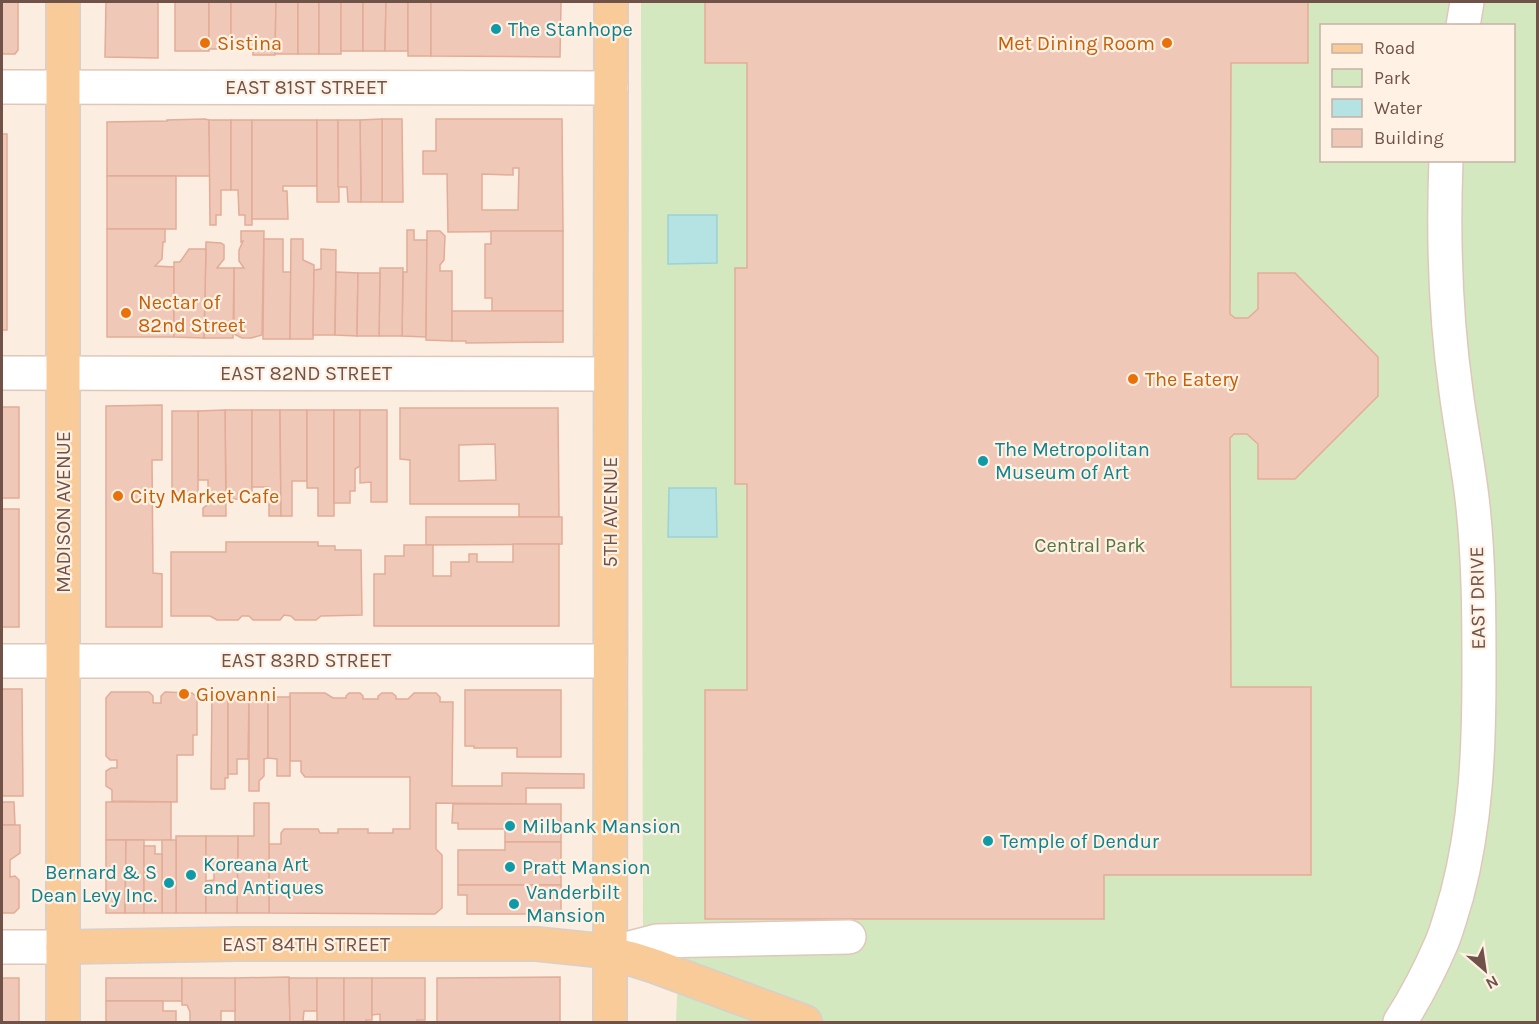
<svg xmlns="http://www.w3.org/2000/svg" width="1539" height="1024" font-family="Karla,sans-serif">
  <style>
    .green { fill: #d3e8be; fill-rule: evenodd }
    .water { fill: #b5e2e3; stroke: #9bd2d5; stroke-width: 1.5 }
    .building { fill: #f0c8b7; stroke: #e2ac98; stroke-width: 1.5; fill-rule: evenodd }
    .lines { fill: none; stroke-linecap: round; stroke-linejoin: round }
    .minor-casing { stroke: #dfc8bb; stroke-width: 36 }
    .major-casing { stroke: #d7cfcc; stroke-width: 36 }
    .minor { stroke: #fff; stroke-width: 33 }
    .major { stroke: #f9cb98; stroke-width: 33 }
    .culture-dot { fill: #0f9aa8; stroke: #fff1e4; stroke-width: 2 }
    .food-dot { fill: #e8710a; stroke: #fff1e4; stroke-width: 2 }
    .labels { text-anchor: middle; stroke-width: 4.5; stroke-linejoin: round; paint-order: stroke }
    .culture-label { font-size: 20px; fill: #0d838f; stroke: #fff1e4; text-anchor: start }
    .food-label { font-size: 20px; fill: #c56008; stroke: #fff1e4; text-anchor: start }
    .street-label { font-size: 20px; fill: #705248; stroke: #fff1e4 }
    .park-label { font-size: 20px; fill: #567641; stroke: #fff1e4 }
  </style>
  <rect width="100%" height="100%" fill="#fbeddf"/>
  <!-- green -->
  <path class="green" d="M641,2H1537V1022H676L677,999L680,960L643,949ZM1322,26H1514V160H1322Z"/>
  <!-- water -->
  <g class="water">
    <path d="M668,215H717V263L668,264Z"/>
    <path d="M669,488H716L717,537H668Z"/>
  </g>
  <!-- building -->
  <g class="building">
    <path d="M2,2H18V50L15,54H2Z"/>
    <path d="M106,2H158V58L105,57Z"/>
    <rect x="175" y="2" width="34" height="49"/>
    <rect x="209" y="2" width="22" height="47"/>
    <path d="M231,2H276L275,55H253V49H231Z"/>
    <path d="M276,2H298V54H275Z"/>
    <rect x="298" y="2" width="21" height="52"/>
    <rect x="319" y="2" width="22" height="52"/>
    <rect x="341" y="2" width="22" height="49"/>
    <path d="M363,2H386L385,51H363Z"/>
    <path d="M386,2H408V51H385Z"/>
    <rect x="408" y="2" width="23" height="54"/>
    <path d="M431,2H561L560,57L431,56Z"/>
    <path d="M705,2H1308V63H1231L1230,314L1235,318H1248L1258,309V273H1295L1378,357V396L1295,479H1258V444L1247,434H1234L1230,438L1231,687H1311V875H1104V919H705V690H747V484H735V268H747V63H705Z"/>
    <path d="M205,119L209,120L210,176H107V122L167,121V120Z"/>
    <path d="M382,119H402L403,202H382Z"/>
    <path d="M382,119V202H361L360,120Z"/>
    <path d="M436,119H562L563,231L448,232L447,174H423V151H436ZM513,168H519L518,210H482V174L513,175Z"/>
    <path d="M209,120H231V190H221V215H216V225H210Z"/>
    <path d="M231,120H252V225H245V215H239L238,190H231Z"/>
    <path d="M252,120H317V186H283V191H287L288,219H252Z"/>
    <path d="M317,120H338L339,202H317Z"/>
    <path d="M338,120H360L361,202H348L347,187H338Z"/>
    <rect x="2" y="134" width="5" height="196"/>
    <rect x="107" y="176" width="69" height="53"/>
    <path d="M107,229H165V242H163L162,259L155,266L174,267V337H107Z"/>
    <path d="M407,230H414V240H427L426,337L402,336L403,272H407Z"/>
    <path d="M241,231H264L262,335L251,338H242L234,334V268H244L239,261V250L243,241L241,242Z"/>
    <path d="M427,231H440L445,236L444,260L440,265V271H452V341L426,340Z"/>
    <path d="M491,231H563V311H492V298H485V244H491Z"/>
    <path d="M264,239H283V272H291L290,339H263Z"/>
    <path d="M291,239H303V260L314,265L313,339H290Z"/>
    <path d="M206,242L221,243L224,245V259L217,268H234L233,338H204Z"/>
    <path d="M189,249H206L204,338L174,337V262H180Z"/>
    <path d="M321,249L336,250L335,335H313L314,270L321,269Z"/>
    <path d="M380,268H403L402,336H379Z"/>
    <path d="M336,272L358,273L357,336L335,335Z"/>
    <path d="M358,273H380L379,336H357Z"/>
    <path d="M452,311H563V342L466,343V341H452Z"/>
    <path d="M162,405V460H152L153,573L162,574V627H106V406Z"/>
    <rect x="2" y="407" width="17" height="91"/>
    <path d="M400,408H558L559,517H519V504H410V460L400,459ZM495,444L496,480L459,481V445Z"/>
    <path d="M225,410H252V493H238V499H226Z"/>
    <path d="M225,410L226,516H203V508L207,505V500H208V480H198V411Z"/>
    <path d="M252,410H280L281,516H269V487H252Z"/>
    <path d="M280,410H307V481H292V516H281Z"/>
    <path d="M307,410H334V516H318V488H307Z"/>
    <path d="M334,410H360V466L355,469V491H350V503H334Z"/>
    <path d="M360,410H387V502H371V482L360,483Z"/>
    <rect x="172" y="411" width="26" height="89"/>
    <rect x="2" y="509" width="17" height="118"/>
    <path d="M426,517H562V544L426,545Z"/>
    <path d="M226,542H318V546H335V550H361L362,615L321,616L316,620H295L291,616L284,615L280,620H253L249,616H242L238,620H217L210,616H171V552H226Z"/>
    <path d="M513,544H559V626H374V574H385V556H404V545H433V576H451V562H469V554H477V562H513Z"/>
    <path d="M2,689H22L23,796H2Z"/>
    <path d="M465,690H561V757H517V748H474V746H465Z"/>
    <path d="M111,692H149L153,696V703H161V696L165,692L192,693L197,697V735H193V755H177V802L112,801V790L106,786V771L111,768H117V760H110L106,756V698Z"/>
    <path d="M212,693H228V778H225V789H211Z"/>
    <path d="M290,693H325L333,698H346V696L349,693H360L363,696V699H378V696L382,693H392L396,696V699H408L414,693H436L440,697V702H453L452,786H502V773L584,774V788H526V804L436,803V849L442,855V908L435,914L269,913V844H281V833L284,829H318L320,833H338V829H368V833H393V829H410V777H305L301,772V761H290Z"/>
    <path d="M228,697H249L248,759H237V774H228Z"/>
    <path d="M249,697H268V758L264,759V776L259,781V791H249Z"/>
    <path d="M268,697H290V776H277V759L268,758Z"/>
    <path d="M2,802H14L15,825H2Z"/>
    <rect x="106" y="802" width="65" height="38"/>
    <path d="M254,803H269V913H237L238,836H254Z"/>
    <path d="M453,804H561V842H505V829H458V823H452Z"/>
    <path d="M2,825H20V853L10,860V877L15,876L19,880V908L14,913H2Z"/>
    <rect x="176" y="836" width="30" height="77"/>
    <path d="M206,836H238L237,913H206V881L214,880V869H206Z"/>
    <path d="M106,840H126L125,913H106Z"/>
    <path d="M126,840H144V913H125Z"/>
    <rect x="162" y="840" width="14" height="73"/>
    <path d="M505,842H561V885H458V850H505Z"/>
    <path d="M144,846H155V854H162V913H144Z"/>
    <path d="M458,885H561V914H467V895H458Z"/>
    <path d="M289,977L290,1022H235V978Z"/>
    <path d="M560,977V1022H437V978Z"/>
    <rect x="2" y="978" width="17" height="44"/>
    <rect x="106" y="978" width="76" height="23"/>
    <path d="M182,978H235V1011H221V1022H190V1012L187,1005H182Z"/>
    <path d="M289,978H317V1011H304L303,1021H317V1022H290Z"/>
    <rect x="317" y="978" width="27" height="44"/>
    <path d="M344,978H372V1020H366V1022H344Z"/>
    <path d="M372,978H425V1020H417V1022H380V1014L372,1015Z"/>
    <path d="M106,1001H163V1011H176V1022H106Z"/>
  </g>
  <g class="lines">
    <defs>
      <g id="minor">
        <path d="M1463,26L1467,2"/>
        <path d="M2,87L611,88"/>
        <path d="M2,373L610,374"/>
        <path d="M2,661H610"/>
        <path d="M2,947H63"/>
        <path d="M611,953L657,941L849,937"/>
        <path d="M1400,1022C1416,997 1430,970 1442,942C1448,927 1452,911 1457,895C1476,823 1479,749 1479,675C1479,619 1479,563 1473,507C1469,468 1461,430 1456,391C1445,313 1443,238 1446,160"/>
      </g>
      <g id="major">
        <path d="M63,947L238,944H537L595,950L632,959L654,966L805,1022"/>
        <path d="M63,1022V2"/>
        <path d="M610,1022L611,2"/>
      </g>
    </defs>
    <!-- minor casing -->
    <use href="#minor" class="minor-casing"/>
    <!-- major casing -->
    <use href="#major" class="major-casing"/>
    <!-- minor -->
    <use href="#minor" class="minor"/>
    <!-- major -->
    <use href="#major" class="major"/>
  </g>
  <!-- markers -->
  <g class="culture-dot">
    <circle cx="496" cy="29" r="6"/>
    <circle cx="983" cy="461" r="6"/>
    <circle cx="510" cy="826" r="6"/>
    <circle cx="988" cy="841" r="6"/>
    <circle cx="510" cy="867" r="6"/>
    <circle cx="191" cy="875" r="6"/>
    <circle cx="169" cy="883" r="6"/>
    <circle cx="514" cy="904" r="6"/>
  </g>
  <g class="food-dot">
    <circle cx="205" cy="43" r="6"/>
    <circle cx="1167" cy="43" r="6"/>
    <circle cx="126" cy="313" r="6"/>
    <circle cx="1133" cy="379" r="6"/>
    <circle cx="118" cy="496" r="6"/>
    <circle cx="184" cy="694" r="6"/>
  </g>
  <g class="labels">
    <!-- culture labels -->
    <g class="culture-label">
      <text x="508" y="36">The Stanhope</text>
      <text x="995" y="456">The Metropolitan<tspan x="995" dy="23">Museum of Art</tspan></text>
      <text x="522" y="833">Milbank Mansion</text>
      <text x="1000" y="848">Temple of Dendur</text>
      <text x="203" y="871">Koreana Art<tspan x="203" dy="23">and Antiques</tspan></text>
      <text x="522" y="874">Pratt Mansion</text>
      <text x="157" y="879" text-anchor="end">Bernard &amp; S<tspan x="157" dy="23">Dean Levy Inc.</tspan></text>
      <text x="526" y="899">Vanderbilt<tspan x="526" dy="23">Mansion</tspan></text>
    </g>
    <!-- food labels -->
    <g class="food-label">
      <text x="217" y="50">Sistina</text>
      <text x="1155" y="50" text-anchor="end">Met Dining Room</text>
      <text x="138" y="309">Nectar of<tspan x="138" dy="23">82nd Street</tspan></text>
      <text x="1145" y="386">The Eatery</text>
      <text x="130" y="503">City Market Cafe</text>
      <text x="196" y="701">Giovanni</text>
    </g>
    <!-- street labels -->
    <g class="street-label">
      <text x="306" y="94">EAST 81ST STREET</text>
      <text x="306" y="380">EAST 82ND STREET</text>
      <text transform="translate(63 512) rotate(-90)" y="7">MADISON AVENUE</text>
      <text transform="translate(610 512) rotate(-90)" y="7">5TH AVENUE</text>
      <text transform="translate(1477 598) rotate(-91)" y="7">EAST DRIVE</text>
      <text x="306" y="667">EAST 83RD STREET</text>
      <text x="306" y="951">EAST 84TH STREET</text>
    </g>
    <!-- park labels -->
    <g class="park-label">
      <text x="1090" y="552">Central Park</text>
    </g>
  </g>
  <!-- border -->
  <rect width="1539" height="1024" fill="none" stroke="#705248" stroke-width="6"/>
  <!-- legend -->
  <rect x="1320" y="24" width="195" height="138" fill="#fff1e4" stroke="#c6b1a6" stroke-width="1.5"/>
  <rect x="1332" y="44" width="30" height="9" fill="#f9cb98" stroke="#c6b1a6" stroke-width="1.5"/>
  <text x="1374" y="54" font-size="18" fill="#705248">Road</text>
  <rect x="1332" y="69" width="30" height="18" fill="#d3e8be" stroke="#c6b1a6" stroke-width="1.5"/>
  <text x="1374" y="84" font-size="18" fill="#705248">Park</text>
  <rect x="1332" y="99" width="30" height="18" fill="#b5e2e3" stroke="#c6b1a6" stroke-width="1.5"/>
  <text x="1374" y="114" font-size="18" fill="#705248">Water</text>
  <rect x="1332" y="129" width="30" height="18" fill="#f0c8b7" stroke="#c6b1a6" stroke-width="1.5"/>
  <text x="1374" y="144" font-size="18" fill="#705248">Building</text>
  <!-- north arrow -->
  <g transform="translate(1485 970) rotate(151)" stroke="#fff1e4" stroke-width="4.5" paint-order="stroke">
  <path d="M0-4.5L10 22L0 15L-10 22Z" fill="#705248"/>
  <text y="-9" font-size="16" font-weight="bold" text-anchor="middle" fill="#705248">N</text>
  </g>
</svg>
